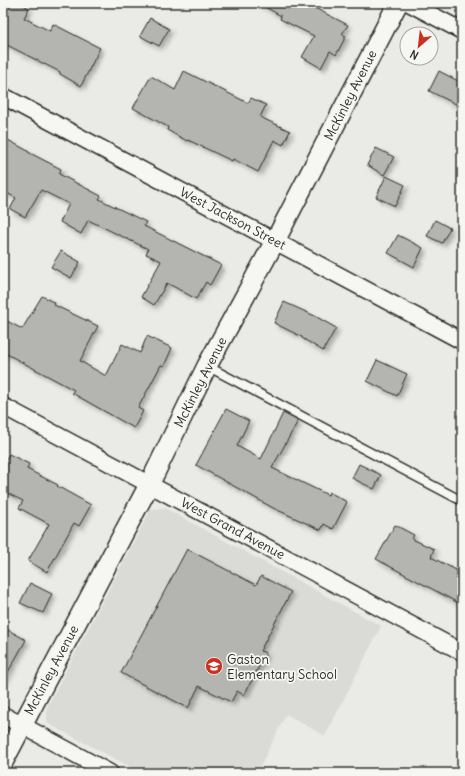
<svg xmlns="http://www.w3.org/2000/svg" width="465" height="776" font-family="Delius,sans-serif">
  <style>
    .built { fill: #dadad6 }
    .building { fill: #b4b4b1; stroke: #2b2b2b; filter: url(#shadow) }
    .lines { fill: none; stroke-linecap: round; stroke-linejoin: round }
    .service-casing { stroke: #2b2b2b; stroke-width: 11 }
    .minor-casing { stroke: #2b2b2b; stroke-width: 19 }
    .tertiary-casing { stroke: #2b2b2b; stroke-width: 22 }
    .service { stroke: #f6f6f2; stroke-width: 8 }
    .minor { stroke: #f6f6f2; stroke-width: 16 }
    .tertiary { stroke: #f6f6f2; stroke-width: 19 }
    .labels { text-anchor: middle; stroke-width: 3.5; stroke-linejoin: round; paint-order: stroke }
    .street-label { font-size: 13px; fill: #2b2b2b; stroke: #f6f6f2 }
    .poi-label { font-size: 13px; fill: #2b2b2b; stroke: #f6f6f2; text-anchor: start }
  </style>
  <defs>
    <filter id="shadow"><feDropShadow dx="3.5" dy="3.5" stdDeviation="2" flood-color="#0004"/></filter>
  </defs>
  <rect width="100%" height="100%" fill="#eaeae6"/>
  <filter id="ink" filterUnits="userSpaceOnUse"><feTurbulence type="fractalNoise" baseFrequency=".025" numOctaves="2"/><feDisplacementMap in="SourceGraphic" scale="8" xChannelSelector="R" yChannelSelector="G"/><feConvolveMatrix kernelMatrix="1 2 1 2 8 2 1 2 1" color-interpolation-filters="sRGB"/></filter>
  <g filter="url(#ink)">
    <!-- built -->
    <path class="built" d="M165,508L381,626L325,736L286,714L257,773H142L47,723V707L151,509Z"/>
    <!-- building -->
    <g class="building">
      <path d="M3,3H20L29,8L24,18L50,31L53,24L100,48L81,86L60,74V72L3,43Z"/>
      <path d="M258,3H305L348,25L342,34L346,36L336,55L330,51L321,68L302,57L314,36L280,19L281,16Z"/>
      <path d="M150,18L169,29L159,46L140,36Z"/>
      <path d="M184,71L248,103L251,98L266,105L260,117L290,131L283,145L274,140L258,172L233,159L232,161L188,140L187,141L167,130L168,127L133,108L151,76L175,90Z"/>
      <path d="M439,71L462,83V107L429,91Z"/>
      <path d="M8,140L28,151V152L61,169L59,174L101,196L99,199L146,222L144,226L221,265L210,285L206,282L196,299L167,283L154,305L141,297L161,261L146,254L148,249L88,220L81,234L60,222L69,204L41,190L25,217L10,209L16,198L3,191V149Z"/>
      <path d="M376,148L394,157L384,175L367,165Z"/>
      <path d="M386,176L405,185L395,206L376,197Z"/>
      <path d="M435,220L450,228L442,243L427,236Z"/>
      <path d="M398,235L423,248L414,267L388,253Z"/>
      <path d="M61,251L80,262L71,278L51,267Z"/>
      <path d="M42,296L55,303L54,305L98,326L80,361L106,376L122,344L140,353L147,336L172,348L164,366L161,365L138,408L143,411L134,428L72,393L74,390L3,352V328L7,321L22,329Z"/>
      <path d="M284,302L315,316L336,328L323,351L302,338V337L274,323Z"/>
      <path d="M377,360L407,374L397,396L367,381Z"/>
      <path d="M226,409L249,421L237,446L261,459L283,413L298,421L272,468L328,495L329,492L347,502L333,529L324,524L321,530L273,508L196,465Z"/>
      <path d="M9,454L29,464L27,469L58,485L57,486L91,505L79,526L74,523L47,572L28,561L49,524L19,508L23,501L3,491V465Z"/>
      <path d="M359,464L381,475L374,489L352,478Z"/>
      <path d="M395,525L414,535L412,539L434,549L431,557L462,573V605L376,559Z"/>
      <path d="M187,549L256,585L261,576L291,592L260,651L266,653L244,695L237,691L231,702L199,686L188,708L121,673Z"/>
      <path d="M30,583L52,594L43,613L20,603Z"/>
      <path d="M3,627L26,640L3,681Z"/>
    </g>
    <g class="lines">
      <defs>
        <path id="service" d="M207,366L462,501"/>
        <g id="minor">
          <path d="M409,3L462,31"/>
          <path d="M3,96L462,341"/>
          <path d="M3,406L462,652"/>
          <path d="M3,715L110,773"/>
        </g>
        <path id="tertiary" d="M3,762L150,483L207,366L275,241L398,3"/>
      </defs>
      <!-- service casing -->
      <use href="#service" class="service-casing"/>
      <!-- minor casing -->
      <use href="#minor" class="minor-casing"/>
      <!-- tertiary casing -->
      <use href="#tertiary" class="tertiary-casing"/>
      <!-- service -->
      <use href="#service" class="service"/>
      <!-- minor -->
      <use href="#minor" class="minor"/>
      <!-- tertiary -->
      <use href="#tertiary" class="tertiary"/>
    </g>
  </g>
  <!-- icons -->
  <defs>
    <symbol id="school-disc" viewBox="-11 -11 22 22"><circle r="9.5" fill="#c8321e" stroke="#f6f6f2"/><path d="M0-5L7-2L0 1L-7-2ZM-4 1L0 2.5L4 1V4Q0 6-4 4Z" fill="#fff"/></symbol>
  </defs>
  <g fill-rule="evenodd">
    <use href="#school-disc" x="204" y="656" width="20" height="20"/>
  </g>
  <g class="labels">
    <!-- street labels -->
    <g class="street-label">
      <text transform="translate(350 95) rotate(-63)" y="5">McKinley Avenue</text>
      <text transform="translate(233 218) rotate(28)" y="5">West Jackson Street</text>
      <text transform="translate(200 382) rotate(-63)" y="5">McKinley Avenue</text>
      <text transform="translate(233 528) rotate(28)" y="5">West Grand Avenue</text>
      <text transform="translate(51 670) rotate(-62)" y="5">McKinley Avenue</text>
    </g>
    <!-- poi labels -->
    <g class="poi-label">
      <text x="227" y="664">Gaston<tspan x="227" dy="15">Elementary School</tspan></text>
    </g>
  </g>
  <!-- margin -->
  <rect width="465" height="776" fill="none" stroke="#f6f6f2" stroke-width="16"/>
  <rect x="8" y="8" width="449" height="760" fill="none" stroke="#2b2b2b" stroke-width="1.5" filter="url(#ink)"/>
  <!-- north arrow -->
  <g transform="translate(419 46) rotate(208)"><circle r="19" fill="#f6f6f2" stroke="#a5a5a2"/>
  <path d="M0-3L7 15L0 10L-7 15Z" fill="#c8321e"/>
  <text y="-6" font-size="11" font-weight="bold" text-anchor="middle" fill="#2b2b2b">N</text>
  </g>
</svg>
